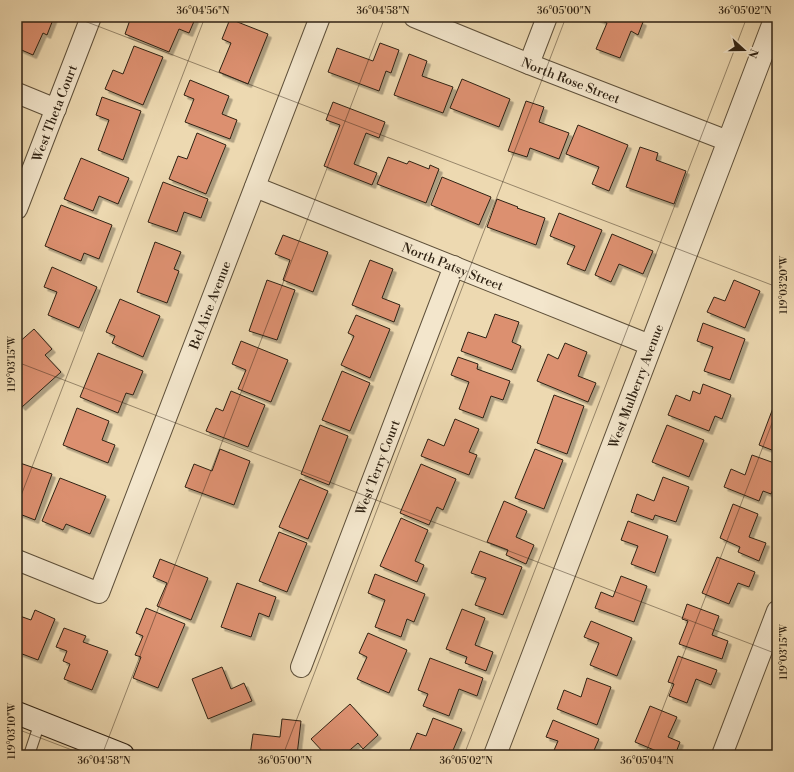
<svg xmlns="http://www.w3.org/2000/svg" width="794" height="772" font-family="'Libre Bodoni',serif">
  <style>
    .building { fill: #dc9070; stroke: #2f2213; filter: url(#shadow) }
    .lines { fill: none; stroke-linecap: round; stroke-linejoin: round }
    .service-casing { stroke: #5e503a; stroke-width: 12 }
    .minor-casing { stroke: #5e503a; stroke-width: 22 }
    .tertiary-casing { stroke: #5e503a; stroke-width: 24 }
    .secondary-casing { stroke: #2f2213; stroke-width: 24 }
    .service { stroke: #f3e6cc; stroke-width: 10 }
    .minor { stroke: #f3e6cc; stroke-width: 20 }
    .tertiary { stroke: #f3e6cc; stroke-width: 22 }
    .secondary { stroke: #f3e6cc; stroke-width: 22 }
    .ticks { fill: none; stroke: #2f2213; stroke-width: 1; stroke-opacity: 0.45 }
    .labels { text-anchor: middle; stroke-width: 3; stroke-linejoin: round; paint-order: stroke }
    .street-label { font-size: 13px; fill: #2f2213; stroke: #f3e6cc }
    .neatline { fill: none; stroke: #2f2213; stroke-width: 1.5 }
    .ticks-label { font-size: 10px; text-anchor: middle; fill: #2f2213 }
  </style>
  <defs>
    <filter id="shadow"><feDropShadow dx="3.5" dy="3.5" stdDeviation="0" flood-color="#0004"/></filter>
  </defs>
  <rect width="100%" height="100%" fill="#edd9b1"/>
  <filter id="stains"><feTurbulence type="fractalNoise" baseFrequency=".005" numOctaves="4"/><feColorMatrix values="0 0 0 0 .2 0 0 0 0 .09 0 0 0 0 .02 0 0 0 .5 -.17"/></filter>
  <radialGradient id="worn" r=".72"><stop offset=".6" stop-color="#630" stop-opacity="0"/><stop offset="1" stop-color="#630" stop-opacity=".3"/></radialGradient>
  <!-- building -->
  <g class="building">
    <path d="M17,17H54L47,35L43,33L33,55L17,48Z"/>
    <path d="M131,17H140L149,21L150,17H192L195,19L189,33L179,29L169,52L125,34Z"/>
    <path d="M594,17H632L643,22L638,35L631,31L620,58L596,49L607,23Z"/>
    <path d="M230,19L268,34L248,84L219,72L231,43L222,39Z"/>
    <path d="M380,43L399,50L391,73L386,71L379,91L328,72L337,48L373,61Z"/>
    <path d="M134,46L163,57L143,105L105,89L113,70L123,74Z"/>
    <path d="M409,54L427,61L422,76L453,87L443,113L394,95Z"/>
    <path d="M462,79L510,99L499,127L450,108Z"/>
    <path d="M190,80L229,96L222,114L237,120L230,139L185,122L194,99L184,95Z"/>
    <path d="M102,97L141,111L123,160L98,150L109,120L96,115Z"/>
    <path d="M526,101L544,107L539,122L569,133L559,159L530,148L527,157L508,151Z"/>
    <path d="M333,102L385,122L379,138L366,133L354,164L377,173L372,185L324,166L340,125L326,120Z"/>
    <path d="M578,125L628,145L609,191L592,184L599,167L566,154Z"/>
    <path d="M197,133L226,145L206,194L169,179L178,156L187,159Z"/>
    <path d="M640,147L658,153L656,160L686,171L674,204L626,187Z"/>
    <path d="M388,157L407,164L409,161L429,169L430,165L439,169L426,203L377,184Z"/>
    <path d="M81,158L129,178L118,204L99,196L93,211L64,199Z"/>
    <path d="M442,177L491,197L479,225L431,205Z"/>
    <path d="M163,182L208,199L201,218L184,212L177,232L148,222Z"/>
    <path d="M497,199L518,207L517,208L545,218L536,245L487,227Z"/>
    <path d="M61,205L112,225L99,259L84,253L81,261L45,246Z"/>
    <path d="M559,213L602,230L585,271L567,264L575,246L550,236Z"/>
    <path d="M612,234L653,251L643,274L619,264L611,282L595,275Z"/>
    <path d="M283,235L328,252L313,292L283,280L290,260L275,254Z"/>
    <path d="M155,242L181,252L174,269L179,271L167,303L137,292Z"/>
    <path d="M370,260L393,269L382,298L400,305L394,322L352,305Z"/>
    <path d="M52,267L97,287L79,328L48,315L57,292L44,287Z"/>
    <path d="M267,280L295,290L277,340L249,331Z"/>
    <path d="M734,280L760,291L745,328L707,312L714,297L725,301Z"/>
    <path d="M120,299L160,316L143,357L112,343L115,336L106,332Z"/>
    <path d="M495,314L519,322L512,342L521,346L512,370L461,351L468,332L486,338Z"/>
    <path d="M356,315L390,329L370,378L341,365L354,336L348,333Z"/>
    <path d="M703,323L745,339L730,380L704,371L713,347L697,341Z"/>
    <path d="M34,329L52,349L45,355L61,372L22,407L17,402V363L20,360L17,356V344Z"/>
    <path d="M241,341L288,360L271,402L238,389L246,370L232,364Z"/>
    <path d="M565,343L587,352L578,376L596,383L588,402L537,381L548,354L558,359Z"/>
    <path d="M98,353L143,371L133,395L126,393L118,413L80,397Z"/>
    <path d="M458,357L478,364L477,369L510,381L503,400L491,396L483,418L459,409L469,382L451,375Z"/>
    <path d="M342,371L370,383L350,431L322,420Z"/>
    <path d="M703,384L731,395L722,419L715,416L709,431L668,415L676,395L690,401L693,391L700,394Z"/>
    <path d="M231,391L265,405L248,447L206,431L216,408L223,411Z"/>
    <path d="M554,395L584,406L567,454L537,443Z"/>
    <path d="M77,408L109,421L102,440L115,445L108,463L63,445Z"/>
    <path d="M773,408L777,410V452L759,445Z"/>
    <path d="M455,419L479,429L469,452L477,455L469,475L421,456L428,439L444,446Z"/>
    <path d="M320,425L348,436L329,485L301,474Z"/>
    <path d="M667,425L704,440L689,477L652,462Z"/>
    <path d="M220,449L250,461L234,505L185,487L194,464L212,471Z"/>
    <path d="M535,449L563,460L544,509L515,498Z"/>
    <path d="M752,455L777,464V486L775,485L771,494L763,491L759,501L724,487L731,469L745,475Z"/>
    <path d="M17,462L52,474L35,520L17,513V503L20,495L17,493Z"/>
    <path d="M421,464L456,479L443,510L437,507L429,525L400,513Z"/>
    <path d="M663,477L689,487L676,522L655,515L653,520L631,512L637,494L654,501Z"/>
    <path d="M60,478L106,496L90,534L66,524L63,530L42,521Z"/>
    <path d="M300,479L328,491L308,539L279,527Z"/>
    <path d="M504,501L527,511L516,537L534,545L526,564L506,555L508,550L487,542Z"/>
    <path d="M733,504L758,514L749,537L766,543L759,561L738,552L740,547L720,538Z"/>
    <path d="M401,518L428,530L415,561L424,565L417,582L380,566Z"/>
    <path d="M628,521L668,536L655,573L631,564L638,546L621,540Z"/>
    <path d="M279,532L307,543L287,592L259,581Z"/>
    <path d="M480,551L522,567L503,615L475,605L486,578L471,573Z"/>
    <path d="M717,557L755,572L749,587L738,583L729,604L702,593Z"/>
    <path d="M160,559L208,578L191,620L157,606L167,583L153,577Z"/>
    <path d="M375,574L425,594L414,622L407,619L401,637L375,627L385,600L368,593Z"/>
    <path d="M621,576L647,586L634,622L595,608L601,592L613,597Z"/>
    <path d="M237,583L276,597L269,617L259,613L251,637L221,627Z"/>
    <path d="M687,604L719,616L712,635L728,641L722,659L679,644L688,621L682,619Z"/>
    <path d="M146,608L185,624L158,688L133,678L141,657L135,655L143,636L136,633Z"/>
    <path d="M462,609L485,618L475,645L493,652L486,671L465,663L467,657L446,649Z"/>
    <path d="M35,610L55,619L38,660L17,652V615L31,620Z"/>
    <path d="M591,621L632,638L617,676L590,665L599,643L584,637Z"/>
    <path d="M64,628L86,636L83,642L108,651L92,690L64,679L70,664L63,661L67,651L56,647Z"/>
    <path d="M368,633L407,650L389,693L357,679L367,657L359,653Z"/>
    <path d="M678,656L717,670L711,685L696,679L687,703L669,696L674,684L668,682Z"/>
    <path d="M430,658L483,678L477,696L459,689L449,716L423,706L428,694L418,690Z"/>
    <path d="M222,667L231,689L244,683L252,701L208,719L192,679Z"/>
    <path d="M587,678L611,687L597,725L557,709L564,690L581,697Z"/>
    <path d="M350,704L378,735L363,749L358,743L344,755H326L311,739Z"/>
    <path d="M650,706L677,717L668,737L680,742L675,755H666L635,742Z"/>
    <path d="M433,718L462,729L451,755H408L417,733L426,736Z"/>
    <path d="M282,719L301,721L297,755H250L253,734L280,737Z"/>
    <path d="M553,720L599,739L592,755H552L558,741L546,737Z"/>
    <path d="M627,751L636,755H625Z"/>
  </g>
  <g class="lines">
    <defs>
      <path id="service" d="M29,755L40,722"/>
      <g id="minor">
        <path id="s1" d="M414,17L529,64L728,141"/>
        <path d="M529,64L547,17"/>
        <path d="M17,93L56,109"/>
        <path id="s2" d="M255,187L650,345"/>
        <path id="s3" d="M17,209L91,17"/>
        <path id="s4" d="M17,560L99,593L320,17"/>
        <path id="s5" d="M301,667L454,266"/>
        <path d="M722,755L777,611"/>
      </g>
      <g id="tertiary">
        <path id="s6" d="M495,755L776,17"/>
      </g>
      <path id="secondary" d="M17,713L123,755"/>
    </defs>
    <!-- service casing -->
    <use href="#service" class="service-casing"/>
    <!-- minor casing -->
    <use href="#minor" class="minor-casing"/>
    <!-- tertiary casing -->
    <use href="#tertiary" class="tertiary-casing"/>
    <!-- secondary casing -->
    <use href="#secondary" class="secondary-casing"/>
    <!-- service -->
    <use href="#service" class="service"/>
    <!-- minor -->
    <use href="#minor" class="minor"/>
    <!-- tertiary -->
    <use href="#tertiary" class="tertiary"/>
    <!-- secondary -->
    <use href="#secondary" class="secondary"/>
  </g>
  <!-- ticks -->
  <path class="ticks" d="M74,17L777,287M17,34L24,17M17,362L777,654M17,506L205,17M17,729L85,755M102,755L385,17M283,755L566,17M464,755L747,17M645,755L777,410"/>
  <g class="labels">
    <!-- street labels -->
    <g class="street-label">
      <text dy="5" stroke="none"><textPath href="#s1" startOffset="169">North Rose Street</textPath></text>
      <text dy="5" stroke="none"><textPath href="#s3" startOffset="103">West Theta Court</textPath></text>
      <text dy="5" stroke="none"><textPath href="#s2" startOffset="213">North Patsy Street</textPath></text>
      <text dy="5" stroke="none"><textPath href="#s4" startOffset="397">Bel Aire Avenue</textPath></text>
      <text dy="5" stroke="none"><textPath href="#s6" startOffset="395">West Mulberry Avenue</textPath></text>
      <text dy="5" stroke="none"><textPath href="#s5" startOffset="214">West Terry Court</textPath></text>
    </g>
  </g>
  <!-- margin -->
  <rect width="794" height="772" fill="none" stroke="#edd9b1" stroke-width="44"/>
  <!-- north arrow -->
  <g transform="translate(744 50) rotate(111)" stroke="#f3e6cc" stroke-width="3" paint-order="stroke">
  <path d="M0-3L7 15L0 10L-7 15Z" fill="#2f2213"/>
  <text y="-6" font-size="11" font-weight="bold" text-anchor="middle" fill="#2f2213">N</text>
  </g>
  <rect x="22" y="22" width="750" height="728" class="neatline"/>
  <g class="ticks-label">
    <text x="203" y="14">36°04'56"N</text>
    <text x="383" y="14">36°04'58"N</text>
    <text x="564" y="14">36°05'00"N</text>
    <text x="745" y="14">36°05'02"N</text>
    <text transform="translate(783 285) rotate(-90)" y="4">119°03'20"W</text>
    <text transform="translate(11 364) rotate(-90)" y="4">119°03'15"W</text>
    <text transform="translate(783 652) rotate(-90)" y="4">119°03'15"W</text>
    <text transform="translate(11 731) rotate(-90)" y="4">119°03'10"W</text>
    <text x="104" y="764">36°04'58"N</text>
    <text x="285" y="764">36°05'00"N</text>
    <text x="466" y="764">36°05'02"N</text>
    <text x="647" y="764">36°05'04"N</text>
  </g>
  <rect width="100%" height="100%" filter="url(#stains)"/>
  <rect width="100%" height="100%" fill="url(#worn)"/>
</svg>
